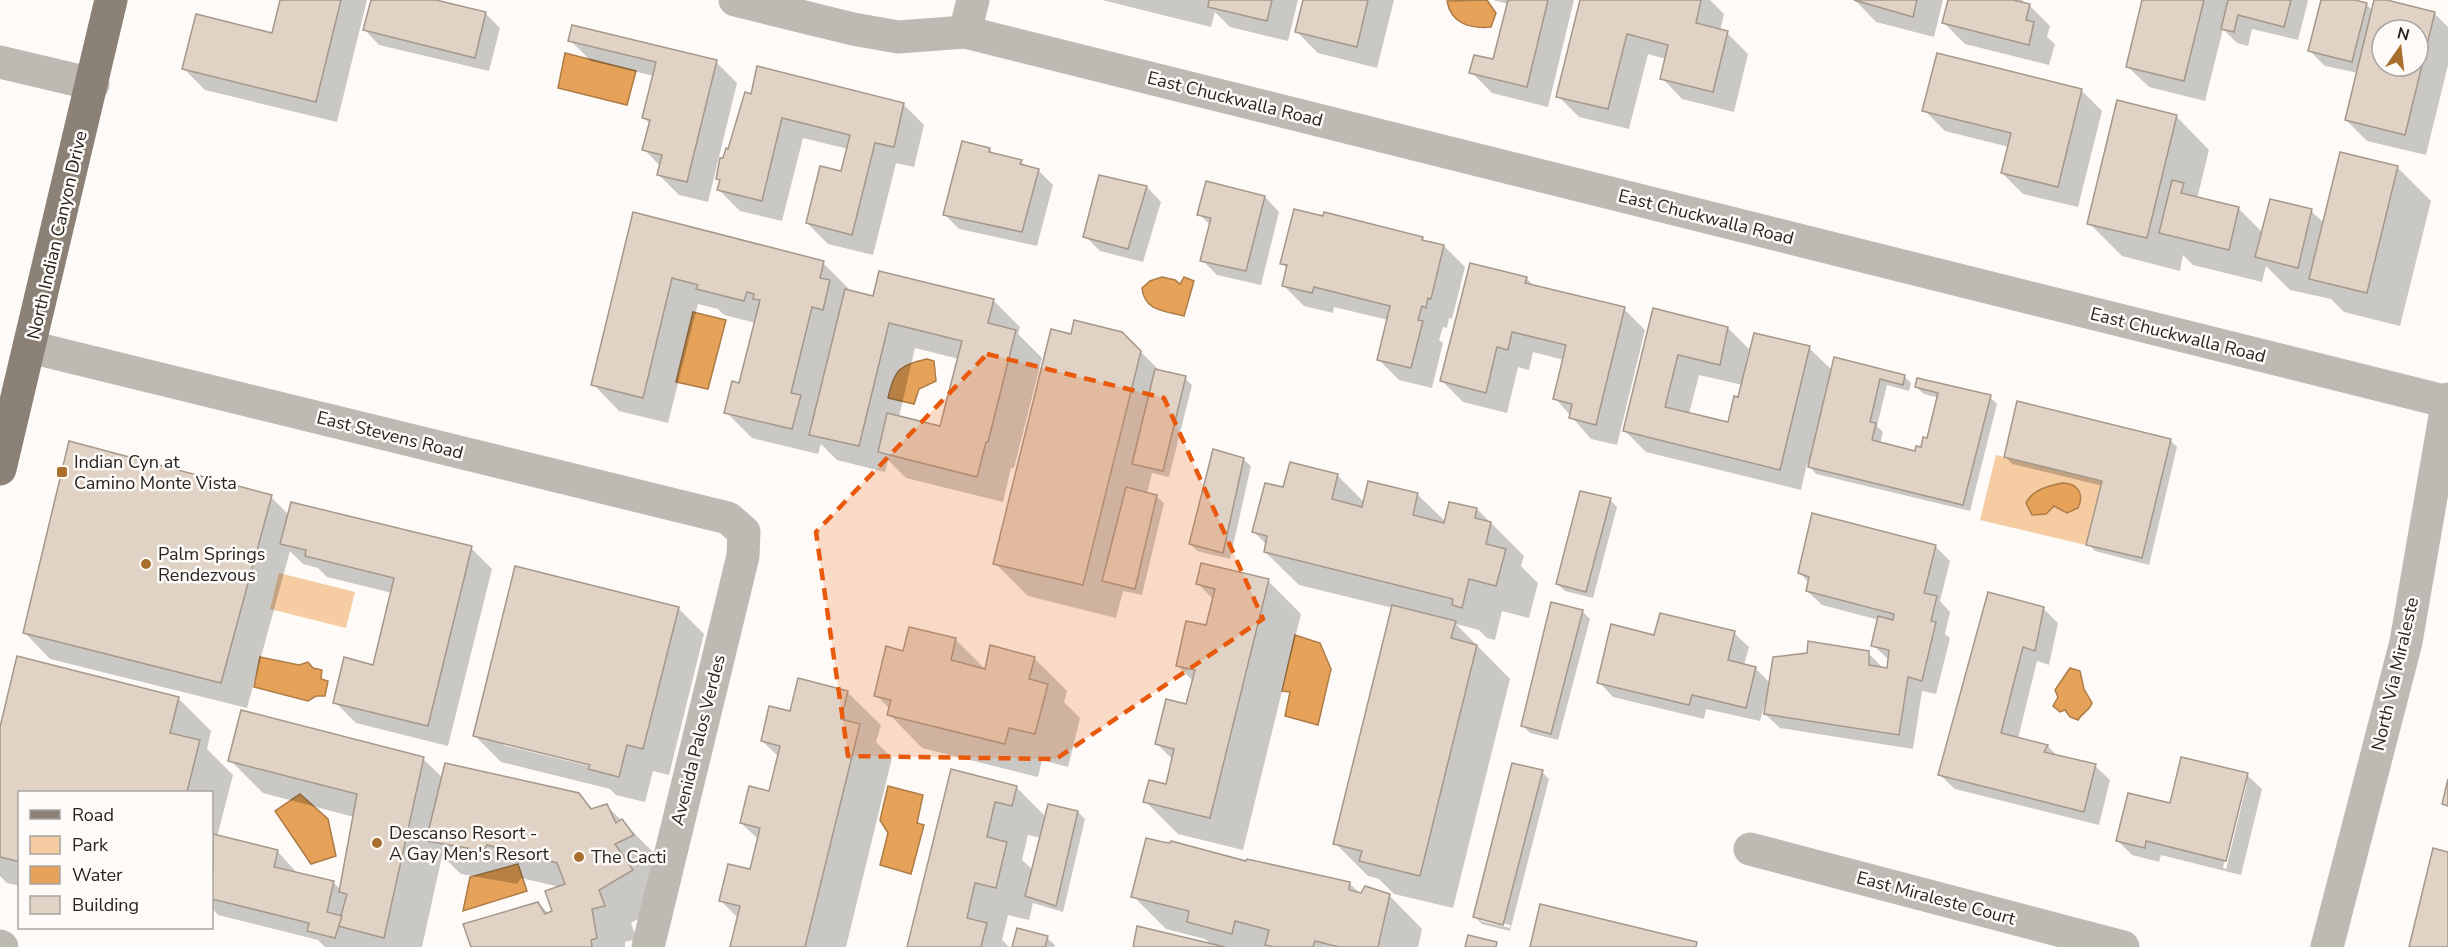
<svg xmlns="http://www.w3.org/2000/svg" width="2448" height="947" font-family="'Nunito Sans',sans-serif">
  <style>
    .green { fill: #f6cca3 }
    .water { fill: #e5a258; stroke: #ad7c47; stroke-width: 1.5 }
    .shadow { fill: #0003; fill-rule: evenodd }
    .building { fill: #e0d2c5; stroke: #a5988b; stroke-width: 1.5; fill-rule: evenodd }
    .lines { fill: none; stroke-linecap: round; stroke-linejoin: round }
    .minor { stroke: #bfb9b3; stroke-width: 33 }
    .major { stroke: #8c8177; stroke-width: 33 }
    .marked { fill: #e8590c; fill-opacity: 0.2; stroke: #e8590c; stroke-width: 4.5; stroke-dasharray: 12 8; stroke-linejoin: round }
    .poi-dot { fill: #a86f2d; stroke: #fdfaf7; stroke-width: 2 }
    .labels { text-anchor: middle; stroke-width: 5; stroke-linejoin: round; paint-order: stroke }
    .street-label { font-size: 18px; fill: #29241f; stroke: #fdfaf7 }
    .poi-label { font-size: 18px; fill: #29241f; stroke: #fdfaf7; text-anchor: start }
  </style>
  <rect width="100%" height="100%" fill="#fdfaf7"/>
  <!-- green -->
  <g class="green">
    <path d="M1996,455L2102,481L2086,545L1980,520Z"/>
    <path d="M279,573L355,592L346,628L270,609Z"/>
  </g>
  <!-- water -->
  <g class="water">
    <path d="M1487,0L1496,13L1491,27C1471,29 1451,24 1447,1Z"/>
    <path d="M565,53L636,71L627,105L558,88Z"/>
    <path d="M1162,277L1175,280L1180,284L1184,277L1194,281L1184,316C1165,311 1144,311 1142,288L1150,281Z"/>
    <path d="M693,312L726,320L708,389L676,382Z"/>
    <path d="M927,359L934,361L936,381L919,389L914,404L888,398C894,370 899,365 927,359Z"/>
    <path d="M2062,483C2077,483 2085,493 2078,508L2067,513L2054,506L2046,514L2032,515L2026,503C2032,490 2048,486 2062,483Z"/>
    <path d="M1295,635L1320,643L1331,669L1318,725L1285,716L1290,692L1282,691Z"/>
    <path d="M260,657L299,665L308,662L313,668L322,670L321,679L328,681L325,696H316L308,701L254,687Z"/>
    <path d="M2070,668L2080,671L2084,689L2092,703C2090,710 2083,712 2078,720L2070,717L2065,710L2060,712L2053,706L2058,697L2055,690Z"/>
    <path d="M888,786L923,795L917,823L924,825L911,874L880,865L888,833L880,820Z"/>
    <path d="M300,794L328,819L336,856L311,864L275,811Z"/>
    <path d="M518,864L527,891L463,911L470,877Z"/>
  </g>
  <!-- shadow -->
  <g class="shadow">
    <path d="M282,0H367L337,122L205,90L184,69L273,34Z"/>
    <path d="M372,0H430L486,14L500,28L489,71L379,45L365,30Z"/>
    <path d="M1102,0H1298L1288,41L1230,27L1215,12L1211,27Z"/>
    <path d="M1304,0H1394L1377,68L1318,53L1297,32Z"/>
    <path d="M1493,0H1574L1548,107L1492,93L1471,72L1494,61L1508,4Z"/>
    <path d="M1582,0H1710L1724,14L1720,31L1727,33L1748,54L1734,112L1682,99L1662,78L1666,59L1648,54L1629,129L1579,117L1558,96Z"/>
    <path d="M1855,0H1943L1934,37L1876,22Z"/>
    <path d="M1950,0H2023L2022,4L2029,5L2050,26L2047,37L2055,44L2049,65L1965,44L1944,23Z"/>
    <path d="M2144,0H2307L2308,1L2298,40L2252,29L2248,46L2237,43L2223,29L2205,101L2149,87L2128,67Z"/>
    <path d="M2322,0H2349L2366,4L2373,11L2375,0H2381L2434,13L2448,27V65L2426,155L2367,141L2346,120L2358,73L2325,66L2310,51ZM2382,30H2418V66H2382Z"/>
    <path d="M570,40L716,62L737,83L708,202L679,195L658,174L660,166L644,149L650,124L644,118L654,76L591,61Z"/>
    <path d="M2081,90L2102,111L2078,207L2023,194L2002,173L2009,147L1945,131L1924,110Z"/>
    <path d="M746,94L903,104L924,125L914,167L896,163L873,255L828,244L807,223L842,173L848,149L803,138L782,221L740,211L719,190L721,182L717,178L729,151Z"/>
    <path d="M2176,116L2209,150L2197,199L2239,209L2263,233L2311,211L2324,223L2342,154L2398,168L2431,201L2400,326L2344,312L2331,299L2290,290L2266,266L2262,282L2193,265L2183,255L2180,271L2122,256L2089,223Z"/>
    <path d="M989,149L995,155L1021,162L1026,167L1038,170L1053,185L1037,246L959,229L944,214Z"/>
    <path d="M1100,177L1147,187L1161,202L1143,262L1100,251L1085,236Z"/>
    <path d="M1265,197L1279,212L1261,285L1217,275L1202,260L1211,226L1199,214Z"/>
    <path d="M635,214L823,263L849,289L848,292L874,298L880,273L994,301L1020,327L1018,334L1042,358L1014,468H1011L1003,502L906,478L888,460L885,472L837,460L821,444L818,454L752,438L726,412L740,385L756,323L724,315L718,309L698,304L668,423L619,411L593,384ZM915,348L959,359L942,428L899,417Z"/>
    <path d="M1422,238L1426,242L1444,246L1465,267L1452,319L1449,318L1447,328L1443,327L1439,340L1443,343L1432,388L1399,380L1378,359L1388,320L1334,307L1333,313L1304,306L1283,285L1287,269L1282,263Z"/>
    <path d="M1526,278L1534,286L1624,309L1645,330L1617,445L1591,439L1555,398L1564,360L1533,352L1529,370L1518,367L1507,413L1463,402L1442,381Z"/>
    <path d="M1654,310L1728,328L1749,349L1746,361L1809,348L1833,371L1904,376L1911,383L1909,391L1887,385L1877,426L1883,432L1880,444L1916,453L1928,440L1939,398L1924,394L1916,387L1990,397L1997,404L1970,511L1816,474L1807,464L1801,490L1646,452L1625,431ZM1699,375L1743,385L1729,423L1689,414Z"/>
    <path d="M1122,333L1160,371L1185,378L1192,385L1169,477L1152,473L1147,494L1156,496L1164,503L1142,595L1123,591L1116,618L1028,596L995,563Z"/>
    <path d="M2170,440L2177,447L2149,565L2095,551L2088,544L2103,486L2012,464L2005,456Z"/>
    <path d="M1243,459L1251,466L1230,559L1197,551L1190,544Z"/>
    <path d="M1337,475L1365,503L1417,494L1446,522L1477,509L1524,556L1521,566L1538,583L1529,618L1502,611L1495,640L1487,638L1479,630L1456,624L1510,679L1453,908L1394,894L1379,879L1368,876L1335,843L1393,608L1299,585L1265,552L1267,545L1254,532L1284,489Z"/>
    <path d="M271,497L289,515L471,548L492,569L448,746L356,723L335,702L375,667L392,593L327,577L318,568L303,564L290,551L247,708L50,659L24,632Z"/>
    <path d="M1610,500L1617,507L1593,598L1565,591L1557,584Z"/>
    <path d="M1936,547L1950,561L1940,601L1950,612L1945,634L1950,638L1936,694L1922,691L1913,749L1780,728L1765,714L1767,704H1765L1760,721L1706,709L1704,719L1613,697L1599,682L1656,637L1734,633L1749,647L1744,665L1755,668L1770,683L1868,653L1882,667L1888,669L1889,660L1873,645L1879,620L1822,605L1807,591L1809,583L1800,573Z"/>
    <path d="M1268,581L1301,614L1243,850L1178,834L1145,801L1167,786L1173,760L1157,744L1187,706L1193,681L1177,665L1207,627L1214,600L1198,584Z"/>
    <path d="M678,608L704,634L669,775L653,771L645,802L616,795L610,789L501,762L475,736ZM503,742L597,765V768L503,745Z"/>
    <path d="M2043,608L2058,623L2049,665L2037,661L2018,739L2048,746L2058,757L2095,766L2110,780L2099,825L1955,789L1940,775Z"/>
    <path d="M1583,612L1590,619L1558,740L1530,733L1523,726Z"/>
    <path d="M956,640L986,670L1034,658L1067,691L1064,702L1080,718L1068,767L1042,760L1038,777L922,748L889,714L890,709L876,695L904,652Z"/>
    <path d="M847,692L881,725L876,742L892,758L846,947H732L739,919L720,900L751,871L759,840L741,823L771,793L779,757L762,741L791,713Z"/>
    <path d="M178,698L211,731L207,749L233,775L217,837L278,852L298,874L333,882L341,890L354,817L263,793L230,760L423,759L443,778L578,794L594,810L607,806L655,854L665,869L647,878L665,904L631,923L637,939L625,942V947H473L538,903L549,914L554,912L560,887L521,878L517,884L461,874L442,856L422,947H325L318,940L218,915L212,908V792H20V886L7,883L0,876V733Z"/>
    <path d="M952,771L1016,787L1046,817L1078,812L1085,819L1063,912L1033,903L1029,920L1008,915L1002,940L1009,947H909ZM1028,835L1041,838L1033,870L1022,860Z"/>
    <path d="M1542,772L1549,779L1510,931L1482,924L1475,917ZM1481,918L1510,925V928L1481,921Z"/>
    <path d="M2247,775L2262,789L2241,875L2161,855L2159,862L2132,855L2117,840L2171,805ZM2244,783H2247L2226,869L2223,868Z"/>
    <path d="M1247,863L1350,884L1361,894L1389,895L1422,929L1418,947H1134L1212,945L1205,939L1166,929L1133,896Z"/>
    <path d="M1047,938L1055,945L1054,947H1014Z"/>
  </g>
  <!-- building -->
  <g class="building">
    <path d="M280,0H341L316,102L182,69L196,14L272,33Z"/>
    <path d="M371,0H436L486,12L475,58L363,30Z"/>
    <path d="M1209,0H1272L1267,21L1208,7Z"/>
    <path d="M1303,0H1368L1357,47L1295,32Z"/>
    <path d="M1508,0H1548L1527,87L1469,73L1474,55L1493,59Z"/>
    <path d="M1580,0H1701L1696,23L1728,31L1713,92L1660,79L1668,45L1627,34L1608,109L1556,97Z"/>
    <path d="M1854,0H1917L1913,17Z"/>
    <path d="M1948,0H2013L2030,4L2026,20L2034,22L2029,45L1942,23Z"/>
    <path d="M2142,0H2204L2184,81L2126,67Z"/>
    <path d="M2228,0H2291L2284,27L2238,15L2234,32L2221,29Z"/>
    <path d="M2321,0H2355L2367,3L2352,62L2308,51Z"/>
    <path d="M2374,0H2387L2435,12L2405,135L2345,120ZM2382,30H2418V66H2382Z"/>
    <path d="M572,25L717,60L687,182L657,175L662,155L642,150L650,120L642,118L656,62L568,41Z"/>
    <path d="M1937,53L2082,89L2058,187L2001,173L2011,133L1922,111Z"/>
    <path d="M757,66L904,103L894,147L875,143L852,235L806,223L820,166L841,171L850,135L782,118L762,201L717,190L720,180L716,179L720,158H723L726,148L728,149L745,92L751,94Z"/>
    <path d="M2117,100L2177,115L2147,238L2087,224Z"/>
    <path d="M962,141L990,148L989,152L1022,160L1020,164L1039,169L1022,232L943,215Z"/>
    <path d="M2340,152L2398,166L2367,293L2309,279Z"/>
    <path d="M1099,175L1147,186L1128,249L1083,237Z"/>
    <path d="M2172,180L2184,183L2181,193L2239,207L2229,250L2159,233Z"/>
    <path d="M1206,181L1265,196L1246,271L1200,261L1211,218L1197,215Z"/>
    <path d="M2270,199L2312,209L2298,268L2255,257Z"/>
    <path d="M1294,209L1323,216L1324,212L1423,237L1422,240L1444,245L1431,299L1428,298L1426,308L1422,306L1418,320L1423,321L1411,368L1377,360L1390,306L1314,287L1312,293L1282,286L1287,265L1280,264Z"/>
    <path d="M633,212L824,261L820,278L830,280L823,310L812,307L791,393L801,395L792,429L724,413L732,381L739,383L760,300L753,299L754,294L747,292L744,301L696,289L698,285L672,278L643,398L591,385Z"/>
    <path d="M1470,263L1527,277L1525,283L1625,307L1596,425L1569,418L1572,404L1553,399L1566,345L1512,332L1508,350L1497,347L1486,393L1440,381Z"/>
    <path d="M879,271L994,299L988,323L1016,330L988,442H986L977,477L878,452L887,413L940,426L962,341L889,323L859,446L809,435L845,289L873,296Z"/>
    <path d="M1653,308L1728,327L1720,365L1678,355L1665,407L1728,422L1734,396L1738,397L1754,333L1810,346L1780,470L1623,431Z"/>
    <path d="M1074,320L1122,332L1141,351L1083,585L993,564L1051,329L1071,334Z"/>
    <path d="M1834,357L1905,375L1903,385L1880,379L1870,422L1876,423L1872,440L1915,451L1916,446L1921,447L1923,437L1927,438L1938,393L1915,387L1917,378L1991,395L1963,505L1808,467Z"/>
    <path d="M1155,369L1186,376L1163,471L1132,464Z"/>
    <path d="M2017,401L2171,439L2142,558L2086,545L2102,481L2004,457Z"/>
    <path d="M69,441L272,495L221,683L23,633Z"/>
    <path d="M1213,449L1244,458L1223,553L1189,544Z"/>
    <path d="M1290,462L1338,474L1332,499L1362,507L1368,481L1418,493L1413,515L1444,523L1449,502L1477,508L1475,518L1491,522L1486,544L1506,549L1496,586L1469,579L1462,608L1452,605L1453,599L1264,552L1267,536L1252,532L1265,483L1283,487Z"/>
    <path d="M1126,487L1157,495L1135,589L1102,581Z"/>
    <path d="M1580,491L1611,498L1586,592L1556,584Z"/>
    <path d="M291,502L472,546L428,726L333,703L344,657L373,665L394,578L305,556L306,550L280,544Z"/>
    <path d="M1812,513L1936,545L1924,593L1937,596L1931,621L1936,622L1922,681L1908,677L1899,735L1764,714L1773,657L1807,653L1808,641L1869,651V665L1887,668L1889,650L1871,646L1878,616L1893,620L1894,614L1806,591L1809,577L1798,573Z"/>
    <path d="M1201,563L1269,579L1210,818L1143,802L1149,780L1166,784L1174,749L1155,744L1166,699L1186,704L1195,670L1176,666L1186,621L1206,625L1215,589L1196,584Z"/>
    <path d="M515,566L679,607L643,749L627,745L619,777L588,769L590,765L473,736Z"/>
    <path d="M1988,592L2044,607L2035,651L2023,647L2001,733L2048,745L2044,752L2096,764L2084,812L1938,775Z"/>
    <path d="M1551,602L1583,610L1551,734L1521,726Z"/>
    <path d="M1392,605L1456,621L1451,638L1477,645L1420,876L1359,861L1362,851L1333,844Z"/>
    <path d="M1660,613L1735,631L1728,660L1756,667L1746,708L1692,695L1689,705L1597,683L1611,624L1654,635Z"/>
    <path d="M909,627L956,638L951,660L985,669L990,645L1035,657L1029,679L1048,684L1035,734L1009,728L1005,744L887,715L891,700L874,696L886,646L903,651Z"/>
    <path d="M17,656L179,697L170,733L200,740L187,792H20V862L0,857V727Z"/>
    <path d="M798,678L848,691L841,719L860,724L805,947H730L740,906L719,901L728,864L750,869L760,828L740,823L749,786L769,791L780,746L761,741L769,706L790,711Z"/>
    <path d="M241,710L424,757L384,938L338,926L347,894L339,892L357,794L228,761Z"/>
    <path d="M2181,757L2248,773L2226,861L2146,841L2145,848L2116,841L2128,793L2170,803Z"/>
    <path d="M445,763L579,793L591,809L607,804L616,823L622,819L634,835L615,844L633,870L599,890L605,906L592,909L597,938L591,940L592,947H471L463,924L538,902L545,914L552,911L545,891L565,884L557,863L487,845L484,851L426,841Z"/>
    <path d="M1512,763L1543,770L1503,925L1473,917Z"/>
    <path d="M951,769L1017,786L1012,806L995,802L987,837L1007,842L996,888L975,883L967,918L987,923L981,947H907Z"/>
    <path d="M2448,779V806L2442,804Z"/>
    <path d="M1048,804L1078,811L1056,906L1025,896Z"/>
    <path d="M213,834L278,850L274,867L334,881L327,912L342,916L335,938L307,931L309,923L212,899Z"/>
    <path d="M1146,838L1163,842L1170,843L1171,841L1246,861L1247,859L1350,882L1349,890L1361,893L1365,886L1390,894L1378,947H1339L1315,941L1313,947H1274L1265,945L1269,930L1235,921L1232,934L1187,922L1189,911L1131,897Z"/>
    <path d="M2433,848L2448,852V947H2409Z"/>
    <path d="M1540,904L1697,942L1696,947H1530Z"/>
    <path d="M1137,926L1225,947H1133Z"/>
    <path d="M1017,928L1048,936L1045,947H1012Z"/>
    <path d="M1468,935L1497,942L1496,947H1465Z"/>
  </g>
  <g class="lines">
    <!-- minor -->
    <g class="minor">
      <path d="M735,0L853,29L898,37L965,32L2448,402"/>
      <path d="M965,32L973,0"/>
      <path d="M0,62L93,84"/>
      <path d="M30,347L728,518L744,532L743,556L648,947"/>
      <path d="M1750,849L2123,947"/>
      <path d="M0,946L2,947"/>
      <path d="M2327,947L2406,642L2448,399"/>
    </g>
    <!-- major -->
    <path class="major" d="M0,469L111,0"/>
  </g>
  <!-- marked area -->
  <path class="marked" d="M987,354L1164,398L1263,619L1056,759L848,756L816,532Z"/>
  <!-- markers -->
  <g class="poi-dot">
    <rect x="56" y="466" width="12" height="12" rx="3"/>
    <circle cx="146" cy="564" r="6"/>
    <circle cx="377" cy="843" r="6"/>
    <circle cx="579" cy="857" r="6"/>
  </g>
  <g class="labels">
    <!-- street labels -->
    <g class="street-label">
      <text transform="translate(1235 99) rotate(14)" y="6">East Chuckwalla Road</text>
      <text transform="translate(1706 217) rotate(14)" y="6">East Chuckwalla Road</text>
      <text transform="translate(57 235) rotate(-77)" y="6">North Indian Canyon Drive</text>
      <text transform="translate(2178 335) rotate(14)" y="6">East Chuckwalla Road</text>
      <text transform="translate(390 435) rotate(14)" y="6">East Stevens Road</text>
      <text transform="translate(2395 674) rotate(-77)" y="6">North Via Miraleste</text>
      <text transform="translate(698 740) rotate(-76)" y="6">Avenida Palos Verdes</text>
      <text transform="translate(1936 898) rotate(15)" y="6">East Miraleste Court</text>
    </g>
    <!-- poi labels -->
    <g class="poi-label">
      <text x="74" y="468">Indian Cyn at<tspan x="74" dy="21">Camino Monte Vista</tspan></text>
      <text x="158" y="560">Palm Springs<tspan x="158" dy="21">Rendezvous</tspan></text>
      <text x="389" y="839">Descanso Resort -<tspan x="389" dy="21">A Gay Men's Resort</tspan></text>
      <text x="591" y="863">The Cacti</text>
    </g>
  </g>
  <!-- legend -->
  <rect x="18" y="791" width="195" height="138" fill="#fdfaf7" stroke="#a8a4a1" stroke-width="1.5"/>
  <rect x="30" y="810" width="30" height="9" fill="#8c8177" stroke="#a8a4a1" stroke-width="1.5"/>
  <text x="72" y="821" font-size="18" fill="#29241f">Road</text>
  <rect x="30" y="836" width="30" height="18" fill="#f6cca3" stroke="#a8a4a1" stroke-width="1.5"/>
  <text x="72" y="851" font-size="18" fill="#29241f">Park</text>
  <rect x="30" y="866" width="30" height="18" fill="#e5a258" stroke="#a8a4a1" stroke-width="1.5"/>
  <text x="72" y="881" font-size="18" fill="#29241f">Water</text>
  <rect x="30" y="896" width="30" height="18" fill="#e0d2c5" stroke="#a8a4a1" stroke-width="1.5"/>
  <text x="72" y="911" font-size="18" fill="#29241f">Building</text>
  <!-- north arrow -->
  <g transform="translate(2400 48) rotate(14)"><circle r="28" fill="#fdfaf7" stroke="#a8a4a1" stroke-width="1.5"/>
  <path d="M0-4.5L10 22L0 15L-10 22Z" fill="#a86f2d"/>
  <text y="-9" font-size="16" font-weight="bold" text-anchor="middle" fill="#29241f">N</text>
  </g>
</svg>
